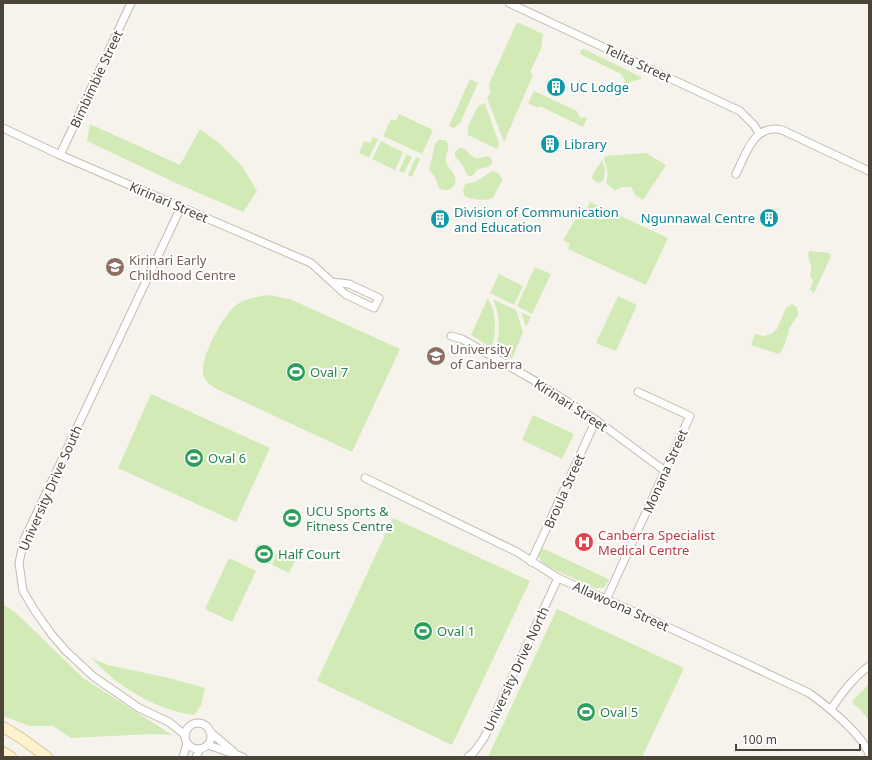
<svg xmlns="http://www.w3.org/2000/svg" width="872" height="760" font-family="'Noto Sans',sans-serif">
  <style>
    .green { fill: #d2eab5 }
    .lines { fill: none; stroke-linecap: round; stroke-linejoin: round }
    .minor-casing { stroke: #c2bbae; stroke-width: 9 }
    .secondary-casing { stroke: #d6c79b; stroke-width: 12 }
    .minor { stroke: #fff; stroke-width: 7 }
    .secondary { stroke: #fff3cd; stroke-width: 10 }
    .labels { text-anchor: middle; stroke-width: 4; stroke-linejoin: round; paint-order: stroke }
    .street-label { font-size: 13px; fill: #4b4439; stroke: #fff }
    .culture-label { font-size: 13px; fill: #0d838f; stroke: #fff; text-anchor: start }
    .education-label { font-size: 13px; fill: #785e54; stroke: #fff; text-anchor: start }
    .leisure-label { font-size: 13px; fill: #27864d; stroke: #fff; text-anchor: start }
    .health-label { font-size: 13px; fill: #be3a42; stroke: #fff; text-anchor: start }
  </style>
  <rect width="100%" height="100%" fill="#f6f3ec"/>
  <!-- green -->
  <g class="green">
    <path d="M517,22L543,34L541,49L530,72L533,75L504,142L487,98L490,93L489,84Z"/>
    <path d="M584,49L641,77V79L624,84L625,80L621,74L580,54L581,50Z"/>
    <path d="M470,79L478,83L460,123L454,128L449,126Z"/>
    <path d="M534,91L577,111L580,118L585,117L587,118L583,127L540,106L538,108L528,103Z"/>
    <path d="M485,103L499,144L497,149L468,135V126L478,106Z"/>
    <path d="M399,114L433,130L422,154L383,136L391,119L396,121Z"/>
    <path d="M90,124L180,165L200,129L220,144L242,166L257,191L243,212L178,184L87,141Z"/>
    <path d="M373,137L378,139L369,158L359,153L364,141L370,143Z"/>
    <path d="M438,140H445C452,147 445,153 446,161C447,168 454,171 455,177C458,188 447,193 439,188L435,177L429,170L435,144Z"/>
    <path d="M381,141L403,152L395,170L372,159Z"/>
    <path d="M460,148C468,148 469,157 476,158C481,159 484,156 489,156L492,160V164L488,167L478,169L472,176H469L466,173L464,167L455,156V152Z"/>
    <path d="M646,153L666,165L643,200L635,195L631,187H622L615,191L606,183C609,174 607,168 604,159L606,156Z"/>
    <path d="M407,154L412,157L404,173L399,171Z"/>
    <path d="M416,157L420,159L412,177L408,175Z"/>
    <path d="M602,160L605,168L604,180L599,183L596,182L592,178L593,174Z"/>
    <path d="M492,171C498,172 501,175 502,180L493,198C486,201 472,200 465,196L463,192L465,184L475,182Z"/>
    <path d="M590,202L668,238L646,285L568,249L570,244L563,240L575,220L583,216Z"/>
    <path d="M809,251L829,253L831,256L814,293L810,289L813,281L810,275C814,263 806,261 809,251Z"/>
    <path d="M535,267L551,274L532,314L517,306Z"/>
    <path d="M499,274L523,286L514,305L490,293Z"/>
    <path d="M269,295L292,300L400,349L352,452L223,392C215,388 208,385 204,377C197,362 224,314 236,305C246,298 258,297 269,295Z"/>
    <path d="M618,296L637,305L616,351L596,343Z"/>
    <path d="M488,298C497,314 496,330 492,348L471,335Z"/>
    <path d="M493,299L516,310L523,332L512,359L495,349C501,333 500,315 493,299Z"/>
    <path d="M792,304L797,307L798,315L790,327L783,349L779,354L751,345L755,334L763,336L771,334L777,329L786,308Z"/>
    <path d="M521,312L531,317L526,327Z"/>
    <path d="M151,394L270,448L236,522L118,468Z"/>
    <path d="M533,415L574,434L562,459L522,440Z"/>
    <path d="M393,518L530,581L452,745L317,681Z"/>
    <path d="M258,544L275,552L270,564L253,556Z"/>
    <path d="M542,548L606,578L609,580L604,588H594L549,567C542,563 539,560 538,552L540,553Z"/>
    <path d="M277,552L295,561L289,573L272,565Z"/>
    <path d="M229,558L256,571L232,622L205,609Z"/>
    <path d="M3,605L15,612L83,678L172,735L151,734L71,738L53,726H30L3,716Z"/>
    <path d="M557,609L684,668L642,757H488Z"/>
    <path d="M91,658L108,665L169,678L205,688L201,705L194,715C168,712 141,699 119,683C109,676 100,666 91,658Z"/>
    <path d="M868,685H869V721L861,710L853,704V700Z"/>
  </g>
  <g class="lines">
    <defs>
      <g id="minor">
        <path d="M509,3L740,111L754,125L759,133"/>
        <path d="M3,128L60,155L311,263L345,294L374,308L379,298L349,284L332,282"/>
        <path d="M60,155L131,3"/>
        <path d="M736,174C746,154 754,123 782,130L869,171"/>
        <path d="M181,207L24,540L19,563L23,591L35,611L52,635L66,651L94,677L139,708L169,722L185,735"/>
        <path d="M451,336L462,339L535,381L596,420L665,471"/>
        <path d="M365,478L517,552L558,578L657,622L809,693C827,706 862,734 869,754"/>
        <path d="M531,562L596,420"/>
        <path d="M606,600L690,416L638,392"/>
        <path d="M831,709C842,693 853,678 869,666"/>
        <circle cx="198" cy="736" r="13"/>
        <path d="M210,732L234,752"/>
        <path d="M208,745L243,757"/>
        <path d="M183,757L187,743"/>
        <path d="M196,757L200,749"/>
        <path d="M468,757L474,752L484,738L558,578"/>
      </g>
      <g id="secondary">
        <path d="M3,727L21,738L47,757"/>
        <path d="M3,752L11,757"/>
      </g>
    </defs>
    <!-- minor casing -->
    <use href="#minor" class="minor-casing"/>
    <!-- secondary casing -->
    <use href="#secondary" class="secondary-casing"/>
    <!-- minor -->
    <use href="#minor" class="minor"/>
    <!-- secondary -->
    <use href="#secondary" class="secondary"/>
  </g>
  <!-- icons -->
  <defs>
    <symbol id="building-disc" viewBox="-11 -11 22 22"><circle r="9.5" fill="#0f9aa8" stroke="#fff"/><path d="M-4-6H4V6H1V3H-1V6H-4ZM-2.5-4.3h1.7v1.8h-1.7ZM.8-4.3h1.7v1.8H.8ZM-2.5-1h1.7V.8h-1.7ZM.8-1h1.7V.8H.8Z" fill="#fff"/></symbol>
    <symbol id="school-disc" viewBox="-11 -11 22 22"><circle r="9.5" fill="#8d6e63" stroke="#fff"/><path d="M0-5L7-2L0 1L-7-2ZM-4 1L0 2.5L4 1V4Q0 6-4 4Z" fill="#fff"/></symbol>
    <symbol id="university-disc" viewBox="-11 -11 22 22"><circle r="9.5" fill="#8d6e63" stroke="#fff"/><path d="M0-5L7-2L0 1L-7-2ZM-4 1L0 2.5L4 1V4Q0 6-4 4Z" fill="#fff"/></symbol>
    <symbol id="stadium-disc" viewBox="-11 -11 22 22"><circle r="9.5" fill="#2e9e5b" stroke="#fff"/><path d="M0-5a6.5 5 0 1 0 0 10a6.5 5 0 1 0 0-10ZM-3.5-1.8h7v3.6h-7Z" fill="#fff"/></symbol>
    <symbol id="hospital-disc" viewBox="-11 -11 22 22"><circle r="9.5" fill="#e0444e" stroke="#fff"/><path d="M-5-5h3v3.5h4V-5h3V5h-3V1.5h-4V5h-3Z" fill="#fff"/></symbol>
  </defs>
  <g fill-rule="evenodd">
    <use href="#building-disc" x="545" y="76" width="22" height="22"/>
    <use href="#building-disc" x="539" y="133" width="22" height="22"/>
    <use href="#building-disc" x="758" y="207" width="22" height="22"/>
    <use href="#building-disc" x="429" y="208" width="22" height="22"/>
    <use href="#school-disc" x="104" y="256" width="22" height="22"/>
    <use href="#university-disc" x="425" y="345" width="22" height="22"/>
    <use href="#stadium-disc" x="285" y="361" width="22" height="22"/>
    <use href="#stadium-disc" x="183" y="447" width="22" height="22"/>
    <use href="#stadium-disc" x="281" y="507" width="22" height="22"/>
    <use href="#hospital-disc" x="573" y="531" width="22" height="22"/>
    <use href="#stadium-disc" x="253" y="543" width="22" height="22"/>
    <use href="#stadium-disc" x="412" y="620" width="22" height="22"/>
    <use href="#stadium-disc" x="575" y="701" width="22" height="22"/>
  </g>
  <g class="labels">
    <!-- street labels -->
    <g class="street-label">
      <text transform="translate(638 63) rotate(25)" y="5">Telita Street</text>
      <text transform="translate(96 79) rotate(-65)" y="5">Bimbimbie Street</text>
      <text transform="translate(169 202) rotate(23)" y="5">Kirinari Street</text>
      <text transform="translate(571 405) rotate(33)" y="5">Kirinari Street</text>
      <text transform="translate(665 471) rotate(-66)" y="5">Monana Street</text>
      <text transform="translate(50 488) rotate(-66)" y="5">University Drive South</text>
      <text transform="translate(564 491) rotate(-66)" y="5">Broula Street</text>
      <text transform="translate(621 606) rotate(24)" y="5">Allawoona Street</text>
      <text transform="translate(516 669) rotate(-65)" y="5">University Drive North</text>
    </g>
    <!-- culture labels -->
    <g class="culture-label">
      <text x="570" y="92">UC Lodge</text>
      <text x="564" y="149">Library</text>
      <text x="454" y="217">Division of Communication<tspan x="454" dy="15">and Education</tspan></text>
      <text x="755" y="223" text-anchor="end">Ngunnawal Centre</text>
    </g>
    <!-- education labels -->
    <g class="education-label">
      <text x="129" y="265">Kirinari Early<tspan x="129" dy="15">Childhood Centre</tspan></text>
      <text x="450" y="354">University<tspan x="450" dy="15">of Canberra</tspan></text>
    </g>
    <!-- leisure labels -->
    <g class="leisure-label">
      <text x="310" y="377">Oval 7</text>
      <text x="208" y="463">Oval 6</text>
      <text x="306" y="516">UCU Sports &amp;<tspan x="306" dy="15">Fitness Centre</tspan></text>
      <text x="278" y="559">Half Court</text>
      <text x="437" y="636">Oval 1</text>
      <text x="600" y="717">Oval 5</text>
    </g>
    <!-- health labels -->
    <g class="health-label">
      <text x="598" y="540">Canberra Specialist<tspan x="598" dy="15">Medical Centre</tspan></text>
    </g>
  </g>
  <!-- border -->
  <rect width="872" height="760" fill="none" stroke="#4b4439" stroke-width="8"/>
  <!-- scale -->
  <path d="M736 744v6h124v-6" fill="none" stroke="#4b4439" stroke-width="2"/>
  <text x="742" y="744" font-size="12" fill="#4b4439" stroke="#ffffff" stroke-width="3" paint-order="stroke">100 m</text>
</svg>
